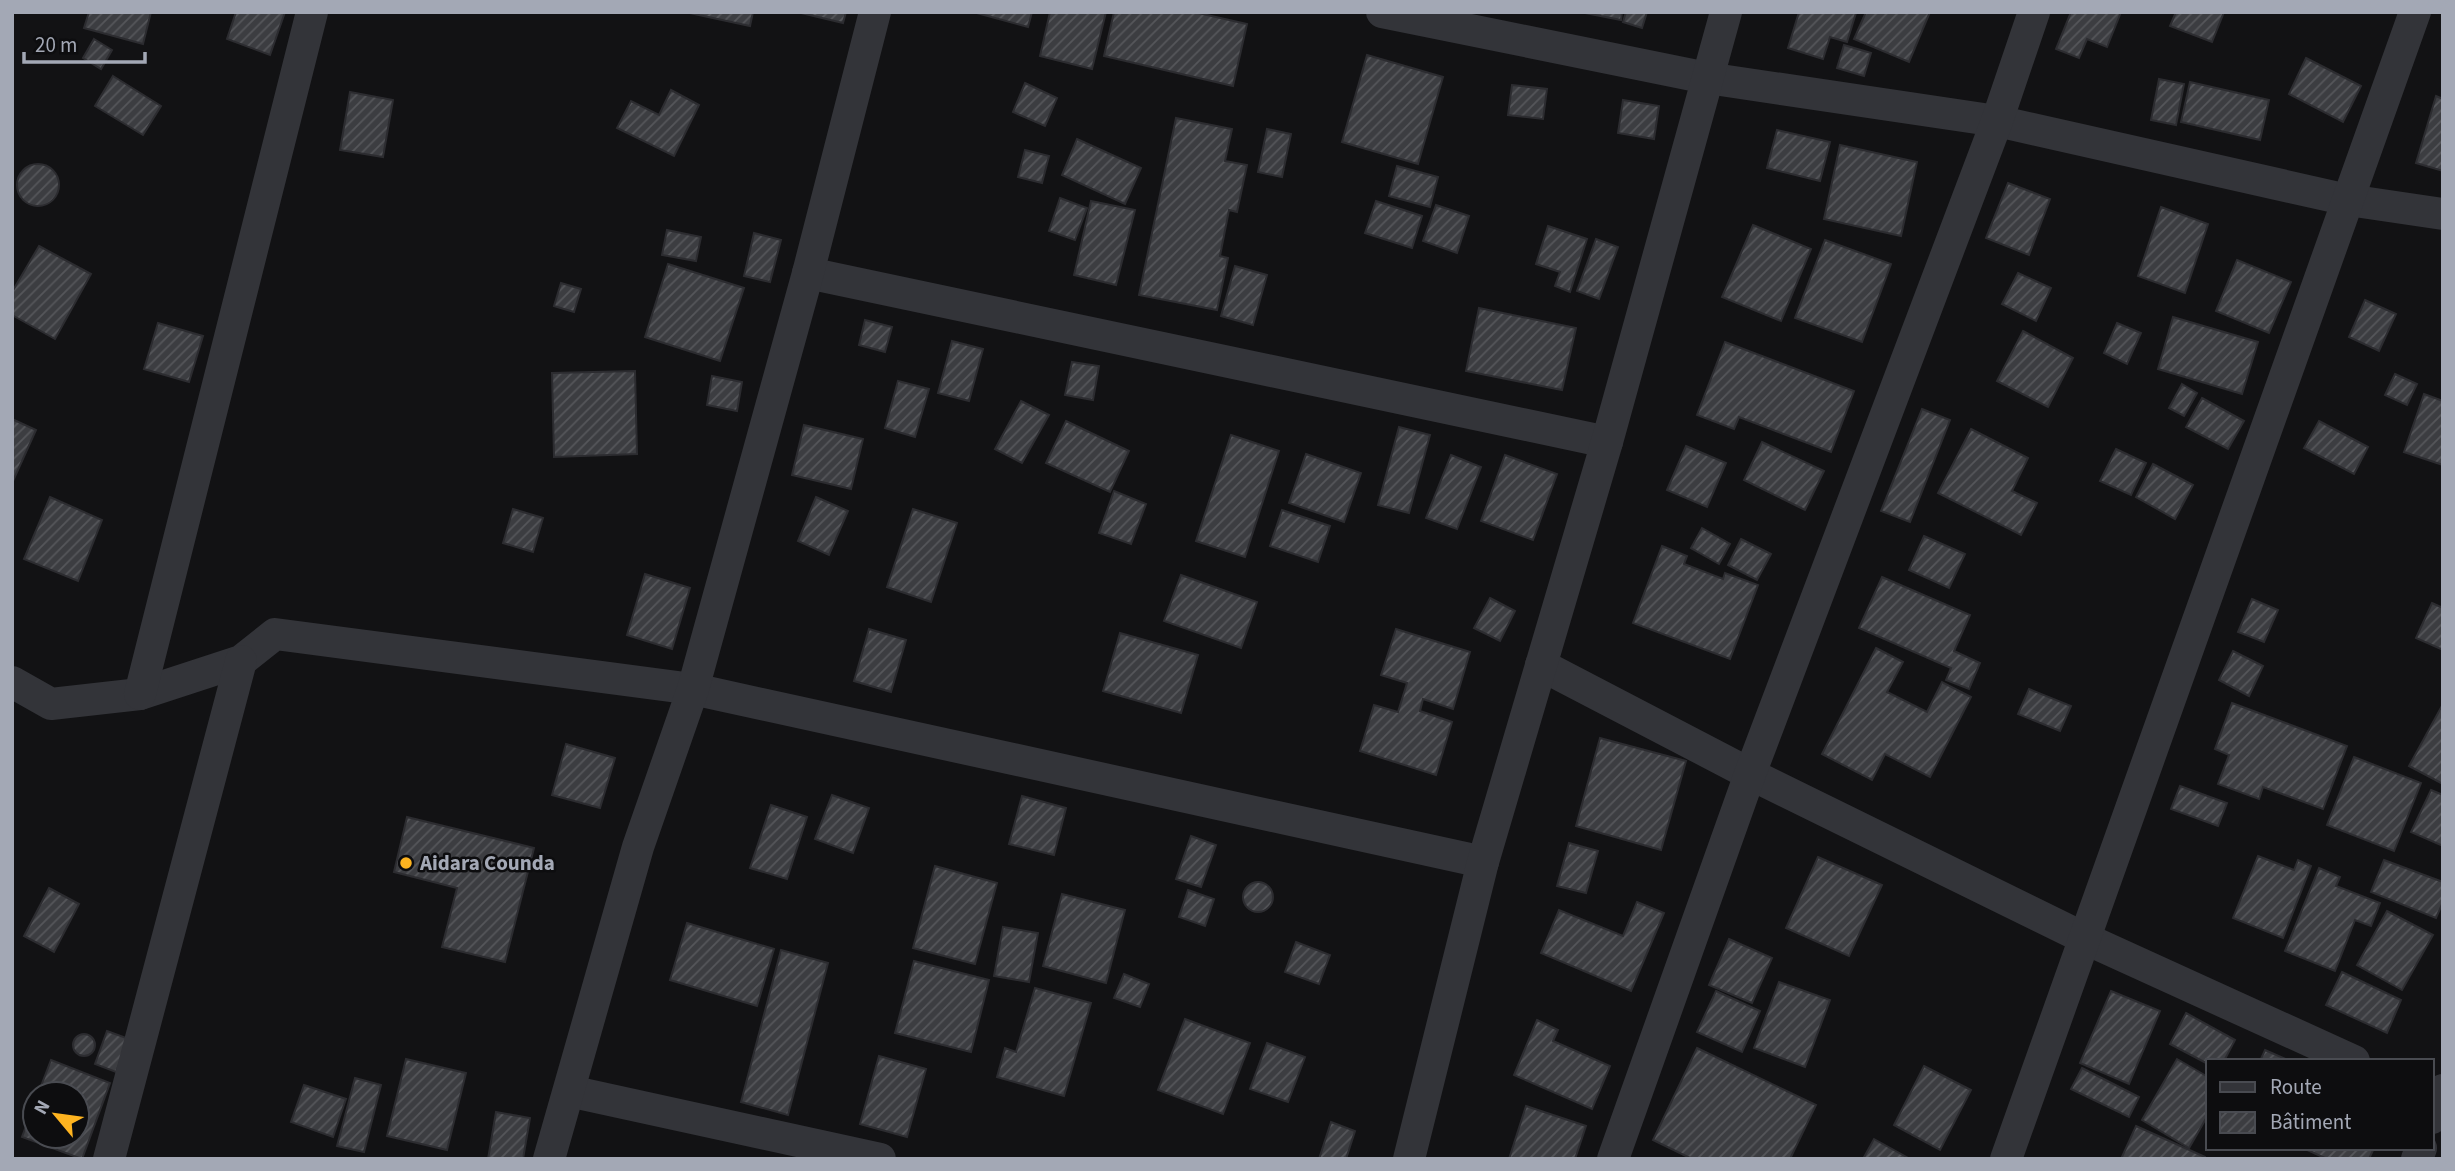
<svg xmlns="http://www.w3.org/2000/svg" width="2455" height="1171" font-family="'Source Sans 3',sans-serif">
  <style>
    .building { fill: url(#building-hatch); stroke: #2c2c30; stroke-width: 2 }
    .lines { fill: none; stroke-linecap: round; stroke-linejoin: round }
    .street { stroke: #333439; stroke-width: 32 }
    .poi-dot { fill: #feb420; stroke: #0d0d0f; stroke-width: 2.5 }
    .labels { text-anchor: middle; stroke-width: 5; stroke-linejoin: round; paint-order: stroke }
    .poi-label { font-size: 21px; font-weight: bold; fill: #a3a8b5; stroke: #0d0d0f; text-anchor: start }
  </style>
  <defs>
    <pattern id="building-hatch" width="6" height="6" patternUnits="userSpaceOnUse" patternTransform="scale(1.75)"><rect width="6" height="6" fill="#3c3d41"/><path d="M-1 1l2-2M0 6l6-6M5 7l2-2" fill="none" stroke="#55565a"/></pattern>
  </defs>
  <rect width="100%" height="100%" fill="#121214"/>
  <!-- building -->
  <g class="building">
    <path d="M89,12H151L143,44L84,28Z"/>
    <path d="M236,12H285L270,55L227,39Z"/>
    <path d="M685,12H753L750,26Z"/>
    <path d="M797,12H846L843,23Z"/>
    <path d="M973,12H1032L1028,27Z"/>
    <path d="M1050,12H1106L1092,69L1040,56Z"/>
    <path d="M1114,12H1194L1247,24L1233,86L1104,56Z"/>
    <path d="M1580,12H1622L1621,20Z"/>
    <path d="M1626,12H1647L1642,28L1623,22Z"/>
    <path d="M1799,12H1853L1856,13L1847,42L1830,37L1823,59L1788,48Z"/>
    <path d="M1866,12H1930L1909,62L1854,39Z"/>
    <path d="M2071,12H2121L2107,47L2087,39L2079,58L2056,49Z"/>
    <path d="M2176,12H2224L2212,42L2170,26Z"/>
    <path d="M94,39L112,50L101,69L83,58Z"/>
    <path d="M1844,45L1871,53L1864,76L1837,68Z"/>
    <path d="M1367,55L1443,77L1418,164L1342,142Z"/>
    <path d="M2306,58L2361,86L2343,122L2289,94Z"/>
    <path d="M113,76L161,106L143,135L95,106Z"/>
    <path d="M2159,79L2184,84L2176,125L2151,120Z"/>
    <path d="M2190,82L2269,100L2260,140L2181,122Z"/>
    <path d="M1025,83L1057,98L1045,126L1013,112Z"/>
    <path d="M1512,85L1547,89L1543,119L1508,115Z"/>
    <path d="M671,90L699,105L674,156L617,128L631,101L659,115Z"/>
    <path d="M350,92L393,100L383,157L340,150Z"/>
    <path d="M2436,96L2443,99V171L2416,163Z"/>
    <path d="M1623,100L1659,106L1654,139L1618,133Z"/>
    <path d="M1176,118L1232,129L1225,161L1247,165L1237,212L1229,210L1220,256L1228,258L1217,310L1139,295Z"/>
    <path d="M1267,129L1291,134L1282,177L1258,172Z"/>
    <path d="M1777,130L1830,142L1820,181L1767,168Z"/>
    <path d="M1077,139L1141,168L1125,204L1062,175Z"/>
    <path d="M1840,145L1917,162L1901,236L1824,219Z"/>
    <path d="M1025,150L1049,156L1042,183L1018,177Z"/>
    <circle cx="38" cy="185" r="21"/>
    <path d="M1397,166L1438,177L1430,207L1389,196Z"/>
    <path d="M2008,183L2050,199L2029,255L1986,238Z"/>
    <path d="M1060,198L1087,208L1075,240L1049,231Z"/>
    <path d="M1091,201L1135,210L1116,285L1074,275Z"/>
    <path d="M1376,201L1422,216L1412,248L1365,233Z"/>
    <path d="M1436,205L1469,216L1457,253L1423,241Z"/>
    <path d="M2161,207L2208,224L2185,293L2138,276Z"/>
    <path d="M1753,225L1811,249L1781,321L1722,297Z"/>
    <path d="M1548,226L1587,239L1570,292L1555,286L1560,272L1536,264Z"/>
    <path d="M667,230L701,237L696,261L662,255Z"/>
    <path d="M754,233L781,240L770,282L744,276Z"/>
    <path d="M1596,239L1618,247L1599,299L1577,291Z"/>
    <path d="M1825,240L1891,264L1862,342L1795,318Z"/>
    <path d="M39,246L91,274L55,339L12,315V292Z"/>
    <path d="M2237,260L2291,282L2269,333L2216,311Z"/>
    <path d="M668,264L744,288L720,361L645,337Z"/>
    <path d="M1235,266L1267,275L1253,325L1221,316Z"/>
    <path d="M2018,273L2051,288L2036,321L2002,304Z"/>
    <path d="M561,283L581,289L574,312L554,306Z"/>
    <path d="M2365,300L2396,314L2379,351L2349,337Z"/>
    <path d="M1479,308L1576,328L1562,390L1466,371Z"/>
    <path d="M2173,317L2258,342L2242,394L2158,369Z"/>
    <path d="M865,320L892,327L885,352L859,345Z"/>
    <path d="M158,323L203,336L189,382L144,369Z"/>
    <path d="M2117,323L2141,333L2127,364L2104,353Z"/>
    <path d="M2023,331L2073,358L2048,407L1997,381Z"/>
    <path d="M952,341L983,349L969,401L938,393Z"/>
    <path d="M1725,342L1854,391L1831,452L1739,417L1734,429L1697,415Z"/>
    <path d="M1072,362L1099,366L1093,400L1065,395Z"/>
    <path d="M635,371L637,454L554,457L552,373Z"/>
    <path d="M2395,374L2417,384L2407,405L2385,395Z"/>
    <path d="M712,376L742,382L737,411L707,405Z"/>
    <path d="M898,381L929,389L915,437L885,428Z"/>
    <path d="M2182,384L2197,393L2184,416L2169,408Z"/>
    <path d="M2424,394L2443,401V465L2404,452Z"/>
    <path d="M2202,398L2244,421L2228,449L2186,427Z"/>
    <path d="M1021,401L1049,415L1022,463L995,449Z"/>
    <path d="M1922,409L1950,420L1910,522L1881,511Z"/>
    <path d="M12,419L36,430L13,481L12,480Z"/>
    <path d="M1066,421L1129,451L1110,492L1046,463Z"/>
    <path d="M2319,421L2368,447L2354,474L2304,448Z"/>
    <path d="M804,425L863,439L851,489L792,475Z"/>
    <path d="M1399,427L1430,435L1409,513L1378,505Z"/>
    <path d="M1971,429L2028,458L2012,491L2037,503L2021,535L1938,493Z"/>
    <path d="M1231,435L1279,451L1245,557L1196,541Z"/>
    <path d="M1762,442L1824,471L1805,510L1744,480Z"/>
    <path d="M1686,446L1726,463L1707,507L1667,490Z"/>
    <path d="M2116,449L2146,463L2131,495L2100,481Z"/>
    <path d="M1306,454L1361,473L1344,522L1289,503Z"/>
    <path d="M1451,455L1481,467L1457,529L1426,518Z"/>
    <path d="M1505,455L1557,474L1533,540L1481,521Z"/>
    <path d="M2153,464L2193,485L2175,519L2136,497Z"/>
    <path d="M1114,491L1146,504L1131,544L1099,533Z"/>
    <path d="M50,497L102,520L78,581L24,559Z"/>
    <path d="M816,497L848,511L829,555L798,541Z"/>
    <path d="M513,509L543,518L533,552L503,543Z"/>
    <path d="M913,509L957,523L931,602L887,587Z"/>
    <path d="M1282,510L1330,526L1318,562L1270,546Z"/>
    <path d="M1702,528L1730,544L1719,564L1691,548Z"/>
    <path d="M1924,536L1965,554L1949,588L1909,570Z"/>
    <path d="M1741,539L1771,554L1757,580L1728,565Z"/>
    <path d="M1662,546L1687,556L1684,564L1723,579L1725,573L1758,585L1730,659L1633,623Z"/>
    <path d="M645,574L690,588L672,649L627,635Z"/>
    <path d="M1181,575L1257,602L1241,648L1164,621Z"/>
    <path d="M1882,577L1970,615L1954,651L1980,663L1969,689L1946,680L1951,668L1859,628Z"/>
    <path d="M1490,598L1515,611L1500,641L1474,628Z"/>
    <path d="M2252,599L2278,610L2264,642L2238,632Z"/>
    <path d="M2432,603L2443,608V650L2416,638Z"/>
    <path d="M869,629L906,640L891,692L854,681Z"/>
    <path d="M1396,629L1470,652L1453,709L1423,699L1420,711L1452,722L1436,775L1360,751L1374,705L1398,712L1407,683L1381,675Z"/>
    <path d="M1120,633L1198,655L1181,713L1103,691Z"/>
    <path d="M1876,648L1903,662L1887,692L1927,712L1942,682L1971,697L1930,777L1885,754L1872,780L1822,754Z"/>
    <path d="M2233,651L2263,666L2249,696L2219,680Z"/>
    <path d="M2029,689L2071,706L2060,731L2018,714Z"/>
    <path d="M2232,703L2347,746L2323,809L2263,787L2259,799L2218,784L2229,755L2215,749Z"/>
    <path d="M2443,704V784L2409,766Z"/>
    <path d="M1600,738L1686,761L1661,850L1576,826Z"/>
    <path d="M566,744L615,758L600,808L552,795Z"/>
    <path d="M2354,757L2421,783L2394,851L2327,825Z"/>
    <path d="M2180,786L2227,803L2218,826L2171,809Z"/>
    <path d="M2431,790L2443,795V846L2411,832Z"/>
    <path d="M832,795L869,808L853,853L815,839Z"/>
    <path d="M1022,796L1066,808L1054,855L1009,844Z"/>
    <path d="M771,805L807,817L787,879L750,868Z"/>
    <path d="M407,817L534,848L505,962L442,947L457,888L394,872Z"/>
    <path d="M1191,836L1216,845L1201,887L1176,879Z"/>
    <path d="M1569,843L1598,851L1586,893L1557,886Z"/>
    <path d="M2258,856L2294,870L2298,860L2311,866L2283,938L2233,918Z"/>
    <path d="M1818,857L1882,885L1849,956L1786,928Z"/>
    <path d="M2384,860L2443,882V902L2436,918L2371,892Z"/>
    <path d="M935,866L997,883L975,964L913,948Z"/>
    <path d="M2319,868L2340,877L2336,886L2380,903L2371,926L2355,920L2335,971L2285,951Z"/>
    <circle cx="1258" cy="897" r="15"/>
    <path d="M49,888L79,904L54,952L24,936Z"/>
    <path d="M1188,890L1214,899L1205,926L1179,917Z"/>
    <path d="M1062,894L1125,910L1106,983L1043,966Z"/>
    <path d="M1637,902L1664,913L1631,991L1541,953L1559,910L1623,936Z"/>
    <path d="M2387,911L2433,935L2402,990L2357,965Z"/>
    <path d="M687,923L774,949L757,1006L670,980Z"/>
    <path d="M1003,927L1038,933L1029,982L994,976Z"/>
    <path d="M1729,939L1772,958L1752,1003L1709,985Z"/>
    <path d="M1296,942L1330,955L1319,984L1285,972Z"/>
    <path d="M781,950L828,963L788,1115L741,1102Z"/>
    <path d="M914,961L989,980L971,1052L895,1033Z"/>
    <path d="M2342,972L2401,1000L2387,1033L2326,1005Z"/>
    <path d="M1124,974L1149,984L1140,1007L1114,998Z"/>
    <path d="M1779,982L1830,1000L1805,1067L1754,1048Z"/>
    <path d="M1035,988L1091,1003L1064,1096L997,1077L1005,1048L1016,1052Z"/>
    <path d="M1716,991L1760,1011L1742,1052L1697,1032Z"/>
    <path d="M2111,991L2160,1011L2129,1084L2080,1063Z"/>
    <path d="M2186,1013L2235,1040L2224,1061H2208V1064L2170,1044Z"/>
    <path d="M1185,1019L1250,1043L1223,1114L1158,1090Z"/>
    <path d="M1537,1020L1558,1030L1553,1041L1610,1066L1592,1109L1514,1075Z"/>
    <path d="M107,1031L129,1039L116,1072L95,1064Z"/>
    <circle cx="84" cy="1045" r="11"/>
    <path d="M1267,1043L1305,1057L1288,1102L1250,1089Z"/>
    <path d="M1697,1048L1816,1105L1790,1159H1692L1653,1140Z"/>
    <path d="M2265,1050L2290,1061H2260Z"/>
    <path d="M879,1056L926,1069L907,1137L860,1124Z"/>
    <path d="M406,1059L466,1073L447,1150L387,1136Z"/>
    <path d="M2177,1059L2208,1077V1115L2189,1148L2142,1120Z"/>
    <path d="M51,1060L110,1083L82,1159L22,1137L35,1102V1136H77V1094H38Z"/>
    <path d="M1924,1066L1971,1090L1940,1150L1894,1125Z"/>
    <path d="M2082,1068L2139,1097L2129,1117L2071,1089Z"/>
    <path d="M355,1078L381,1085L364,1152L337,1146Z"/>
    <path d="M304,1085L346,1099L333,1137L291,1122Z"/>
    <path d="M1526,1106L1586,1126L1575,1159H1509Z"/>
    <path d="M496,1112L530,1118L523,1159H488Z"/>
    <path d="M1331,1122L1355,1131L1346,1159H1319Z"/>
    <path d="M2136,1126L2205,1157V1159H2121Z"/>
    <path d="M1874,1139L1910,1159H1863Z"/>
    <path d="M2303,1148H2374L2369,1159H2327Z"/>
  </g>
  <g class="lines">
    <!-- street -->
    <g class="street">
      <path d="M1382,12L1707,78L1997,121L2348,200L2443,214"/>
      <path d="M808,273L1607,442"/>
      <path d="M1541,665L1750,774L2086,939L2354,1061"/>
      <path d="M12,682L51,704L140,694L241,661L275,634L693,689L1483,862"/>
      <path d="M140,694L312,12"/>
      <path d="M569,1091L880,1159"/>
      <path d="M2432,1118L2443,1090"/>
      <path d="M109,1159L241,661"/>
      <path d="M549,1159L638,847L693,689L808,273L875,12"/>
      <path d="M1409,1159L1483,862L1607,442L1726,12"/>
      <path d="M1613,1159L1750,774L1997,121L2034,12"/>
      <path d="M2006,1159L2415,12"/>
      <path d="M2417,1159L2421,1148"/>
    </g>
  </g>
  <!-- markers -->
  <circle class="poi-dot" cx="406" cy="863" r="7"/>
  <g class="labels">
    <!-- poi labels -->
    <g class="poi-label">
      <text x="420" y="870">Aidara Counda</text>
    </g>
  </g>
  <!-- border -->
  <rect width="2455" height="1171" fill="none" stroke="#a3a8b5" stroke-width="28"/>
  <!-- legend -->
  <rect x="2206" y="1059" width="228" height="91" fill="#0d0d0f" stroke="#494b51" stroke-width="2"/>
  <rect x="2220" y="1082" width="35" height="10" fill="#333439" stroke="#494b51" stroke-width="2"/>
  <text x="2270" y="1094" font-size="21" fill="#a3a8b5">Route</text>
  <rect x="2220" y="1112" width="35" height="21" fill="url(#building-hatch)" stroke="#494b51" stroke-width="2"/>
  <text x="2270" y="1129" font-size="21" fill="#a3a8b5">Bâtiment</text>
  <!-- north arrow -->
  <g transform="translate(56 1115) rotate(299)"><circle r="33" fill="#0d0d0f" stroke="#494b51" stroke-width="2"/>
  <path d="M0-5L12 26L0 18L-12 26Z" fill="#feb420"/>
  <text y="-10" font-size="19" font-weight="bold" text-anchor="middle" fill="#a3a8b5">N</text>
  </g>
  <!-- scale -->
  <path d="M24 52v10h121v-10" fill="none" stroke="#a3a8b5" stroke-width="3.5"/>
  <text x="35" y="52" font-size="21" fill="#a3a8b5" stroke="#0d0d0f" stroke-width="5" paint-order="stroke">20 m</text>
</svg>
